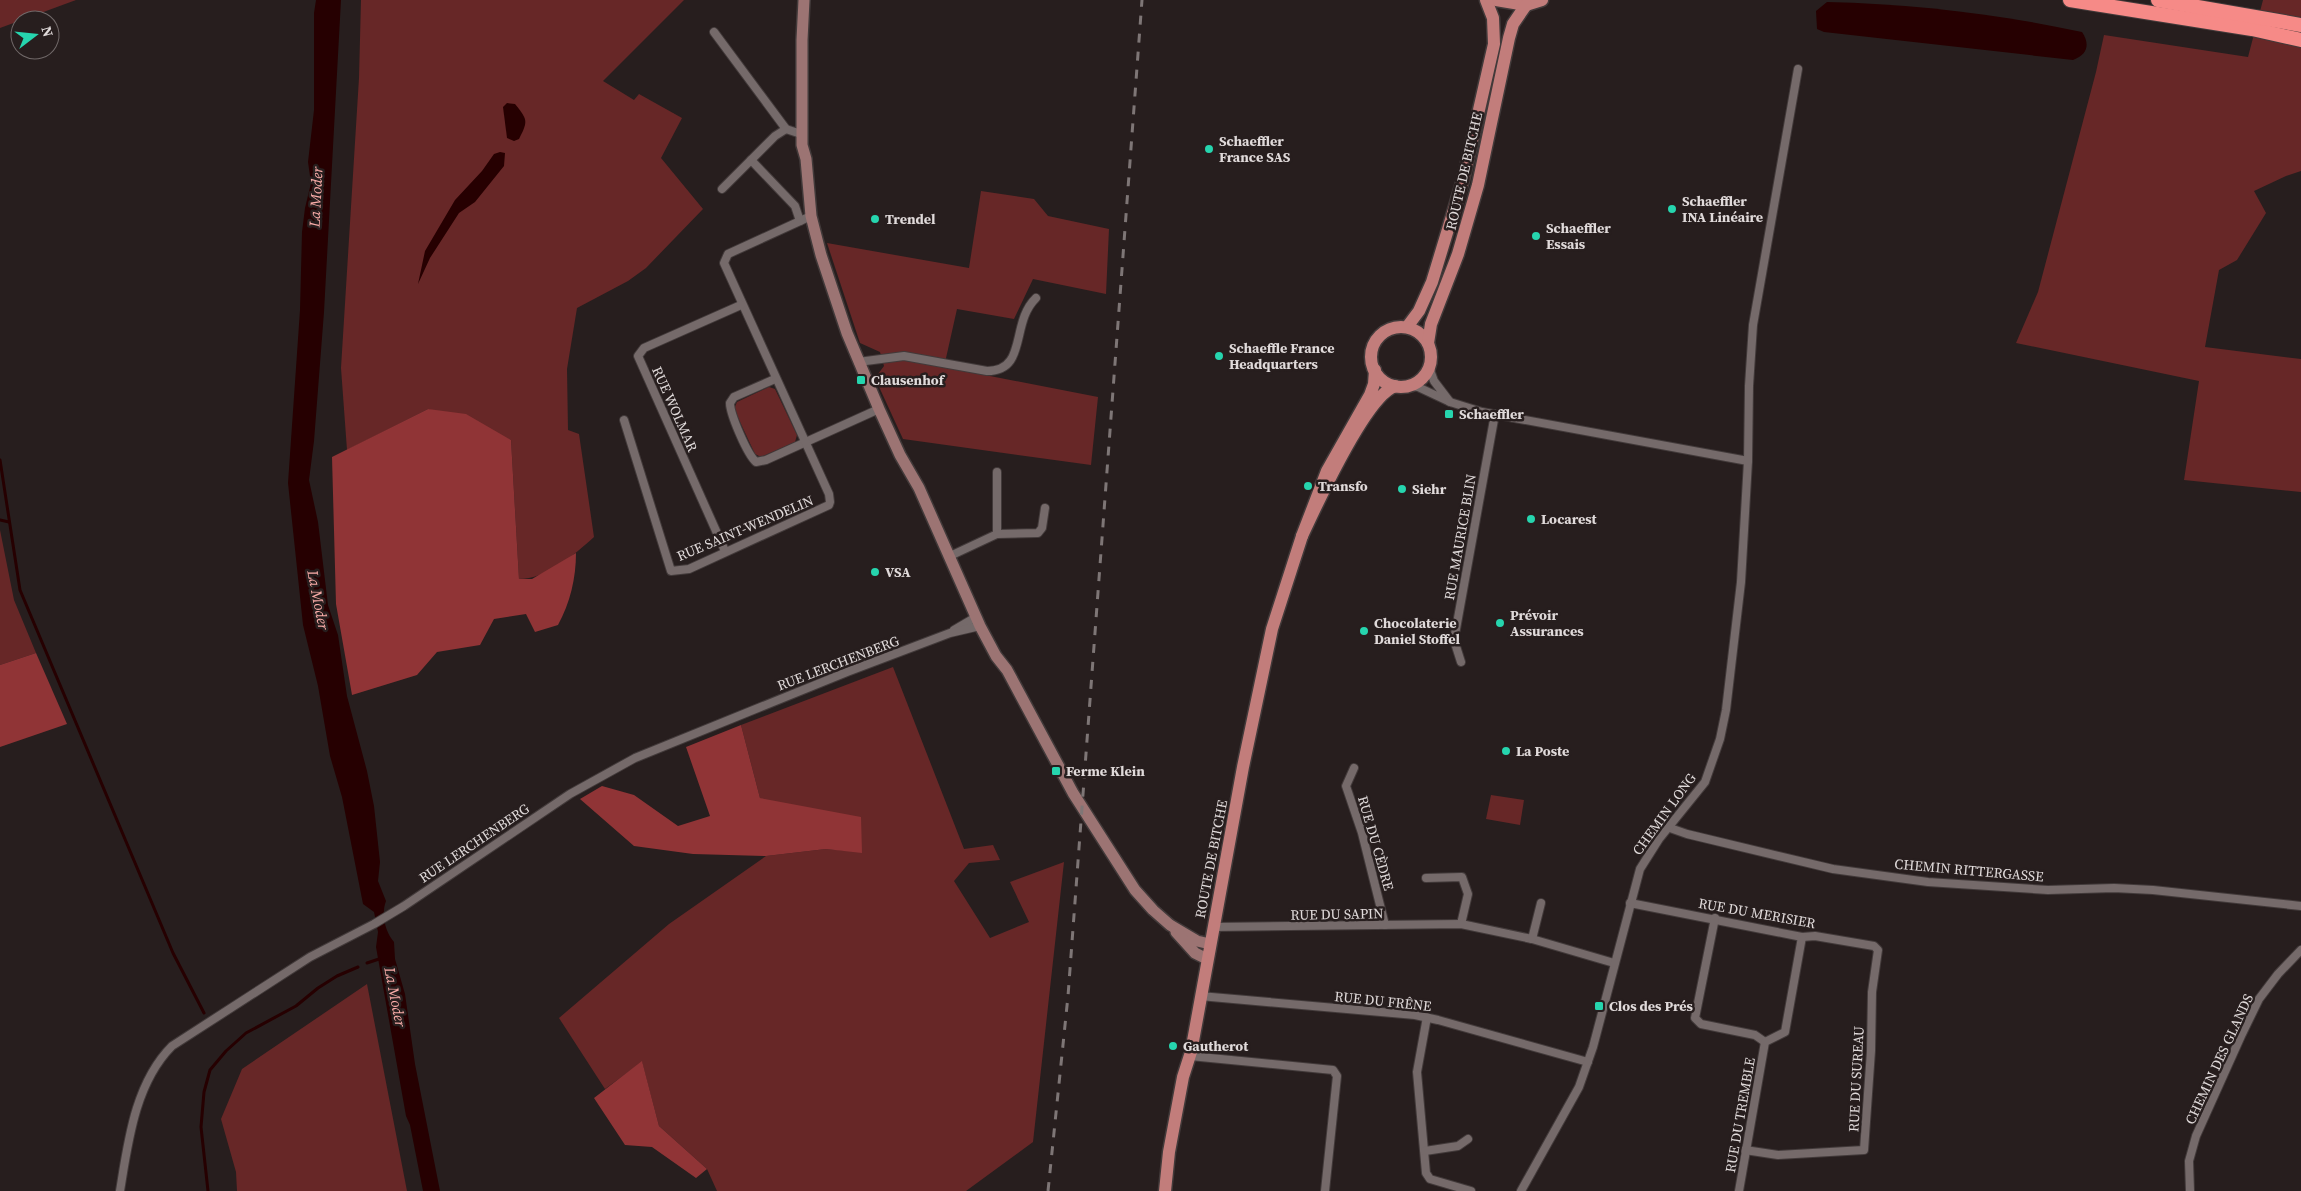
<svg xmlns="http://www.w3.org/2000/svg" width="2301" height="1191" font-family="'Source Serif 4',serif">
  <style>
    .green { fill: #672727 }
    .forest { fill: #903436 }
    .water { fill: #260001 }
    .lines { fill: none; stroke-linecap: round; stroke-linejoin: round }
    .stream { stroke: #260001; stroke-width: 3 }
    .street-casing { stroke: #423a3a; stroke-width: 10 }
    .secondary-casing { stroke: #423a3a; stroke-width: 14 }
    .primary-casing { stroke: #423a3a; stroke-width: 15 }
    .highway-casing { stroke: #423a3a; stroke-width: 16 }
    .street { stroke: #756a6a; stroke-width: 8 }
    .secondary { stroke: #9c7473; stroke-width: 11 }
    .primary { stroke: #c27d7b; stroke-width: 12 }
    .highway { stroke: #f68a87; stroke-width: 14 }
    .rail { stroke: #7e7676; stroke-width: 3; stroke-dasharray: 9 9; stroke-linecap: butt }
    .poi-dot { fill: #26d5ae; stroke: #271e1e; stroke-width: 2 }
    .labels { text-anchor: middle; stroke-width: 5; stroke-linejoin: round; paint-order: stroke }
    .poi-label { font-size: 14px; font-weight: bold; fill: #e0dada; stroke: #271e1e; text-anchor: start }
    .street-label { font-size: 14px; fill: #e0dada; stroke: #271e1e }
    .water-label { font-size: 15px; font-style: italic; fill: #faaca8; stroke: #271e1e }
  </style>
  <rect width="100%" height="100%" fill="#271e1e"/>
  <!-- green -->
  <g class="green">
    <path d="M0,0H76L0,28Z"/>
    <path d="M361,0H684L603,81L634,100L639,94L682,118L661,158L703,209L646,268L628,281L577,308L567,369L568,430L579,434L594,537C574,555 546,579 519,579L511,440L428,409L347,450L341,368L359,78Z"/>
    <path d="M2263,0H2301V171L2286,176L2254,191L2266,213L2237,260L2219,270L2205,347L2301,359V492L2184,480L2199,381L2016,343L2038,292L2096,72L2104,35L2248,57Z"/>
    <path d="M981,191L1034,199L1048,216L1109,229L1106,294L1033,279L1014,319L957,309L944,367L1098,397L1091,465L903,439L875,378L884,366L880,352L860,343L827,243L969,268Z"/>
    <path d="M769,387L775,389L797,435L795,442L761,457L755,454L734,409L737,402Z"/>
    <path d="M0,530L14,600L36,653L0,665Z"/>
    <path d="M893,667L964,849L993,845L1000,860L969,863L954,881L990,938L1029,922L1010,882L1064,862L1033,1142L966,1191H717L707,1169L659,1126L642,1062L605,1089L559,1018L669,924L766,856L826,849L862,852L760,798L741,725Z"/>
    <path d="M1491,795L1524,800L1520,825L1486,819Z"/>
    <path d="M367,984L407,1191H237L236,1172L221,1119L242,1069Z"/>
  </g>
  <!-- forest -->
  <g class="forest">
    <path d="M428,409L466,414L511,440L519,579H532L576,553C576,578 570,603 558,625L535,632L526,614L494,619L480,645L437,652L417,675L352,695L336,604L332,457Z"/>
    <path d="M36,653L67,724L0,747V665Z"/>
    <path d="M741,725L760,798L861,817L862,853L826,849L766,856L693,854L634,846L580,799L602,786L634,795L678,826L710,816L686,747Z"/>
    <path d="M642,1061L659,1126L707,1169L696,1178L652,1147L625,1145L594,1098Z"/>
  </g>
  <!-- water -->
  <g class="water">
    <path d="M316,0H341L324,312L314,441L309,480L318,522L328,605L338,635L347,696L367,771L374,806L380,862L378,881L386,901C381,914 385,932 394,942L395,959L405,994L415,1064L440,1191H423L410,1125L406,1116L376,947L378,932L374,912L363,904L342,797L330,756L318,686L303,625L288,483L300,310L302,232L305,208L311,183L308,162L314,110V13Z"/>
    <path d="M1827,2C1913,4 1998,14 2082,32C2090,44 2088,54 2073,60L1824,32L1817,29L1816,11Z"/>
    <path d="M507,103L515,104C528,120 528,121 519,139L514,141L507,138L503,107Z"/>
    <path d="M500,152L505,153L504,166L475,202L459,213L430,258L418,284L425,251L455,200L482,171L494,154Z"/>
  </g>
  <g class="lines">
    <!-- stream -->
    <g class="stream">
      <path d="M0,460L20,590L173,953L204,1013"/>
      <path d="M0,520L9,522"/>
      <path d="M367,963L379,959"/>
      <path d="M208,1191L201,1127L204,1092L210,1070L226,1051L246,1033L296,1006L318,988L337,976L358,967"/>
    </g>
    <defs>
      <g id="street">
        <path d="M714,32L786,129L801,134"/>
        <path d="M751,160L795,206L800,221"/>
        <path d="M722,189L775,136L786,129"/>
        <path d="M858,362L904,356L987,371C1028,371 1010,323 1036,298"/>
        <path d="M775,379L734,397L730,403C730,414 747,454 756,462L766,460L879,409"/>
        <path d="M1410,385L1418,387L1450,402L1434,381L1429,367"/>
        <path d="M1450,402L1482,412L1748,461"/>
        <path d="M624,420L671,571L689,569L829,505L830,502L829,494L724,263L728,254L811,216"/>
        <path d="M997,472V534"/>
        <path d="M725,551L638,356L644,348L741,305"/>
        <path d="M950,556L997,534L1038,533L1042,528L1045,508"/>
        <path d="M954,630L976,617"/>
        <path d="M1461,662L1454,640L1495,414"/>
        <path d="M1354,768L1346,786L1362,833L1385,925"/>
        <path d="M1670,828L1687,834L1833,869L1928,882L2048,890L2114,888L2153,890L2301,906"/>
        <path d="M1426,878L1462,877L1468,894L1461,924"/>
        <path d="M1630,903L1802,937L1815,936L1874,946L1878,950L1872,992L1871,1051L1864,1150L1778,1155L1745,1150"/>
        <path d="M1715,918L1695,1018L1701,1024L1755,1035L1765,1042"/>
        <path d="M1213,927L1461,924L1532,939L1614,963"/>
        <path d="M1532,939L1541,903"/>
        <path d="M1200,996L1415,1015L1438,1020L1588,1062"/>
        <path d="M1427,1017L1417,1072L1426,1173L1430,1179L1471,1191"/>
        <path d="M1190,1056L1333,1070L1337,1076L1325,1191"/>
        <path d="M1425,1151L1458,1146L1468,1139"/>
        <path d="M120,1191C128,1142 135,1083 172,1046L310,957L374,924L404,906L570,794L635,758L847,672L950,633L980,626"/>
        <path d="M1521,1191L1579,1087L1593,1047L1640,869L1659,839L1705,782L1720,739L1726,710L1741,582L1748,461L1749,386L1753,325L1798,69"/>
        <path d="M1739,1191L1765,1042L1785,1032L1802,937"/>
        <path d="M2190,1191L2189,1161L2196,1136L2241,1036L2259,999L2278,974L2301,950"/>
      </g>
      <g id="secondary">
        <path d="M804,0L802,40V145L806,159L811,216L821,255L847,333L879,409L900,455L919,488L980,626L996,656L1007,670L1073,793L1135,890L1153,910L1170,925L1197,941L1210,944"/>
        <path d="M1176,932L1195,953L1207,959"/>
      </g>
      <g id="primary">
        <path d="M1496,0L1526,5L1542,0"/>
        <path d="M1407,327L1419,311L1432,282L1463,180L1494,44L1493,18L1486,0"/>
        <circle cx="1401" cy="357" r="30"/>
        <path d="M1428,343L1431,324L1458,254L1478,185L1509,38L1513,24L1526,5"/>
        <path d="M1375,370L1374,384L1370,395L1327,471L1302,536C1317,504 1365,397 1395,386"/>
        <path d="M1165,1191L1169,1152L1183,1077L1191,1052L1243,767L1272,629L1302,536"/>
      </g>
      <g id="highway">
        <path d="M2070,0L2252,29L2301,40"/>
        <path d="M2158,0L2301,25"/>
      </g>
    </defs>
    <!-- street casing -->
    <use href="#street" class="street-casing"/>
    <!-- secondary casing -->
    <use href="#secondary" class="secondary-casing"/>
    <!-- primary casing -->
    <use href="#primary" class="primary-casing"/>
    <!-- highway casing -->
    <use href="#highway" class="highway-casing"/>
    <!-- street -->
    <use href="#street" class="street"/>
    <!-- secondary -->
    <use href="#secondary" class="secondary"/>
    <!-- primary -->
    <use href="#primary" class="primary"/>
    <!-- highway -->
    <use href="#highway" class="highway"/>
    <!-- rail -->
    <path class="rail" d="M1048,1191L1068,996L1142,0"/>
  </g>
  <!-- markers -->
  <g class="poi-dot">
    <circle cx="1209" cy="149" r="5"/>
    <circle cx="1672" cy="209" r="5"/>
    <circle cx="875" cy="219" r="5"/>
    <circle cx="1536" cy="236" r="5"/>
    <circle cx="1219" cy="356" r="5"/>
    <rect x="856" y="375" width="10" height="10" rx="2.5"/>
    <rect x="1444" y="409" width="10" height="10" rx="2.5"/>
    <circle cx="1308" cy="486" r="5"/>
    <circle cx="1402" cy="489" r="5"/>
    <circle cx="1531" cy="519" r="5"/>
    <circle cx="875" cy="572" r="5"/>
    <circle cx="1500" cy="623" r="5"/>
    <circle cx="1364" cy="631" r="5"/>
    <circle cx="1506" cy="751" r="5"/>
    <rect x="1051" y="766" width="10" height="10" rx="2.5"/>
    <rect x="1594" y="1001" width="10" height="10" rx="2.5"/>
    <circle cx="1173" cy="1046" r="5"/>
  </g>
  <g class="labels">
    <!-- poi labels -->
    <g class="poi-label">
      <text x="1219" y="146">Schaeffler<tspan x="1219" dy="16">France SAS</tspan></text>
      <text x="1682" y="206">Schaeffler<tspan x="1682" dy="16">INA Linéaire</tspan></text>
      <text x="885" y="224">Trendel</text>
      <text x="1546" y="233">Schaeffler<tspan x="1546" dy="16">Essais</tspan></text>
      <text x="1229" y="353">Schaeffle France<tspan x="1229" dy="16">Headquarters</tspan></text>
      <text x="871" y="385">Clausenhof</text>
      <text x="1459" y="419">Schaeffler</text>
      <text x="1318" y="491">Transfo</text>
      <text x="1412" y="494">Siehr</text>
      <text x="1541" y="524">Locarest</text>
      <text x="885" y="577">VSA</text>
      <text x="1510" y="620">Prévoir<tspan x="1510" dy="16">Assurances</tspan></text>
      <text x="1374" y="628">Chocolaterie<tspan x="1374" dy="16">Daniel Stoffel</tspan></text>
      <text x="1516" y="756">La Poste</text>
      <text x="1066" y="776">Ferme Klein</text>
      <text x="1609" y="1011">Clos des Prés</text>
      <text x="1183" y="1051">Gautherot</text>
    </g>
    <!-- street labels -->
    <g class="street-label">
      <text transform="translate(1464 171) rotate(-77)" y="5">ROUTE DE BITCHE</text>
      <text transform="translate(675 409) rotate(66)" y="5">RUE WOLMAR</text>
      <text transform="translate(745 528) rotate(-23)" y="5">RUE SAINT-WENDELIN</text>
      <text transform="translate(1460 537) rotate(-80)" y="5">RUE MAURICE BLIN</text>
      <text transform="translate(838 663) rotate(-21)" y="5">RUE LERCHENBERG</text>
      <text transform="translate(1664 814) rotate(-54)" y="5">CHEMIN LONG</text>
      <text transform="translate(474 843) rotate(-34)" y="5">RUE LERCHENBERG</text>
      <text transform="translate(1376 843) rotate(74)" y="5">RUE DU CÈDRE</text>
      <text transform="translate(1211 859) rotate(-79)" y="5">ROUTE DE BITCHE</text>
      <text transform="translate(1969 870) rotate(5)" y="5">CHEMIN RITTERGASSE</text>
      <text transform="translate(1757 913) rotate(10)" y="5">RUE DU MERISIER</text>
      <text transform="translate(1337 914) rotate(-1)" y="5">RUE DU SAPIN</text>
      <text transform="translate(1383 1001) rotate(6)" y="5">RUE DU FRÊNE</text>
      <text transform="translate(2219 1059) rotate(-65)" y="5">CHEMIN DES GLANDS</text>
      <text transform="translate(1856 1079) rotate(-87)" y="5">RUE DU SUREAU</text>
      <text transform="translate(1740 1115) rotate(-80)" y="5">RUE DU TREMBLE</text>
    </g>
    <!-- water labels -->
    <g class="water-label">
      <text transform="translate(316 197) rotate(-87)" y="5">La Moder</text>
      <text transform="translate(318 600) rotate(79)" y="5">La Moder</text>
      <text transform="translate(395 997) rotate(79)" y="5">La Moder</text>
    </g>
  </g>
  <!-- north arrow -->
  <g transform="translate(35 35) rotate(74)"><circle r="24" fill="#271e1e" stroke="#716969"/>
  <path d="M0-4L9 19L0 12L-9 19Z" fill="#26d5ae"/>
  <text y="-8" font-size="14" font-weight="bold" text-anchor="middle" fill="#e0dada">N</text>
  </g>
</svg>
